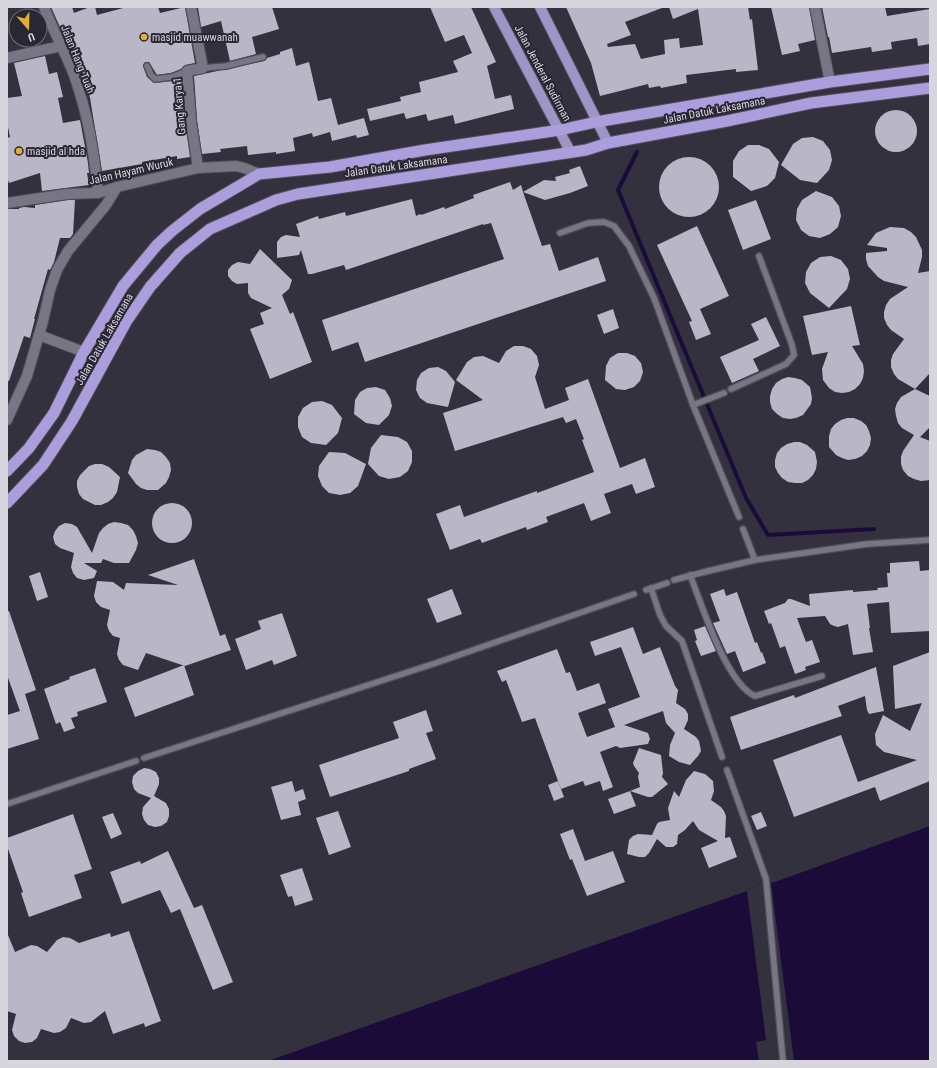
<svg xmlns="http://www.w3.org/2000/svg" width="937" height="1068" font-family="'Roboto Condensed',sans-serif">
  <style>
    .water { fill: #1b0b39 }
    .pier { fill: #34313e }
    .lines { fill: none; stroke-linecap: round; stroke-linejoin: round }
    .stream { stroke: #1b0b39; stroke-width: 4 }
    .building { fill: #b9b6c7 }
    .service-casing { stroke: #504e59; stroke-width: 8 }
    .minor-casing { stroke: #504e59; stroke-width: 12 }
    .primary-casing { stroke: #504e59; stroke-width: 12 }
    .trunk-casing { stroke: #504e59; stroke-width: 13 }
    .service { stroke: #787585; stroke-width: 5.5 }
    .minor { stroke: #787585; stroke-width: 10 }
    .primary { stroke: #9f94c6; stroke-width: 10 }
    .trunk { stroke: #ac9edc; stroke-width: 11 }
    .poi-dot { fill: #e2af34; stroke: #2a2734; stroke-width: 1.5 }
    .labels { text-anchor: middle; stroke-width: 4; stroke-linejoin: round; paint-order: stroke }
    .poi-label { font-size: 11px; fill: #d7d5de; stroke: #2a2734; text-anchor: start }
    .street-label { font-size: 11px; fill: #d7d5de; stroke: #2a2734 }
  </style>
  <rect width="100%" height="100%" fill="#34313e"/>
  <!-- water -->
  <path class="water" d="M930,826V1061H268L747,891L766,879L772,883Z"/>
  <!-- pier -->
  <path class="pier" d="M766,879L771,883L794,1061H759L756,1042L766,1040L747,891Z"/>
  <g class="lines">
    <!-- stream -->
    <path class="stream" d="M637,152L618,190L746,498L768,535L874,529"/>
  </g>
  <!-- building -->
  <g class="building">
    <path d="M51,7H72L74,13L90,7H95L97,15L127,7H158L160,13L185,7L195,63L185,65L181,69L171,73L157,75L149,62H145L143,66L147,77L154,83L172,81L181,78L185,122L190,157L177,159V156L142,162V164L102,171L90,98L77,51L73,52L71,39L69,34L64,36Z"/>
    <path d="M198,7H272L279,29L252,37L256,54L230,61L221,21L201,27Z"/>
    <path d="M430,7H471L496,62L487,66L495,99L511,95L514,109L455,124L453,115L428,121L426,114L406,119L404,113L370,121L367,109L401,101L400,97L421,92L419,82L458,72L453,61L472,53L464,35L445,42Z"/>
    <path d="M566,7H662V8L625,22L631,35L607,44L608,47L635,44L641,59L665,54L664,40L679,38L680,48L703,45L698,9L673,19L669,7H748L750,20L752,19L758,70L736,72V69L686,75L687,83L661,88L660,86L649,88L648,84L600,96L591,63Z"/>
    <path d="M771,7H809L815,40L798,44L800,51L782,55Z"/>
    <path d="M822,7H885L887,16L930,9V44L918,46L917,38L891,42L892,49L872,52L871,47L832,53L829,37H828Z"/>
    <path d="M292,48L296,66L309,62L318,101L331,98L338,125L364,118L369,135L357,138L356,135L332,141L330,132L313,137L312,133L293,138L295,151L276,154V152L248,155L247,146L220,149L221,152L202,154L197,120L194,76L264,61L267,58L280,54V52Z"/>
    <path d="M45,56L49,74L57,72L63,97L58,98L63,123L80,120L88,163L89,173H87L89,185L42,191L40,173L9,183L7,177V138L10,137L7,122V98L22,96L14,63Z"/>
    <circle cx="896" cy="131" r="21"/>
    <path d="M813,137L823,141L830,150L832,160L829,170L817,183L800,180L781,165L793,144L802,138Z"/>
    <path d="M748,145H759L769,149L779,162L775,178L767,186L751,191L733,177V161L739,151Z"/>
    <circle cx="689" cy="187" r="30"/>
    <path d="M580,166L588,186L570,193L545,200L523,192L542,246L550,244L559,271L598,257L606,281L365,362L358,342L332,351L322,320L504,259L491,223L483,225V224L346,270L344,265L312,274H308L301,250L299,255L277,258V242L281,237L286,235L300,237L296,224L318,216L319,219L345,212L346,216L412,199L416,216L420,214L421,215L444,207L445,209L474,198L473,195L510,182L513,190L521,185L523,192L544,180L556,181L555,177L570,173L569,170Z"/>
    <path d="M816,191L832,197L839,206L841,216L838,227L830,234L820,238L809,236L801,230L796,220L797,209L802,200Z"/>
    <path d="M68,200H75L73,234L70,238H60L54,262L50,270L48,269L34,319H35L30,338L24,336L9,381H7V209H19V208L24,207L35,208V205Z"/>
    <path d="M756,200L771,239L743,250L728,210Z"/>
    <path d="M697,226L729,296L700,309L711,334L696,340L689,322L692,321L657,245Z"/>
    <path d="M890,227L904,228L911,232L916,237L922,250V257L918,273L930,271V373L915,389L930,396V427L920,437L930,441V480L921,481L914,479L908,476L903,470L901,464V457L903,451L914,435L902,428L898,423L896,416L895,409L897,403L901,397L915,389L898,379L894,374L891,367V360L893,354L904,339L891,330L887,325L884,318V312L886,305L890,299L908,287L884,281L878,277L868,266L866,259V253L887,251V248L867,245L876,233Z"/>
    <path d="M260,249L292,280L289,289L282,295L290,314L293,312L312,362L270,379L250,329L264,324L260,313L272,308L251,298L248,293V283L237,284L232,281L228,276V270L232,265L238,262L250,264Z"/>
    <path d="M831,256L841,260L848,269L850,279L847,289L829,308L810,293L805,283L806,272L811,263L820,257Z"/>
    <path d="M851,306L860,345L852,346L863,364L864,371L863,378L860,384L855,389L849,392L842,393L835,392L829,388L823,380L822,369L828,352L812,355L803,316Z"/>
    <path d="M613,309L619,328L604,334L597,315Z"/>
    <path d="M766,317L780,346L753,359L759,371L732,383L720,357L759,340L751,324Z"/>
    <path d="M514,346H523L531,349L537,356L539,365L535,377L545,409L569,400L565,388L588,379L620,468L645,458L655,487L636,494L632,484L604,494L611,513L591,521L584,503L546,517L548,522L527,530L526,527L482,543L480,539L450,550L436,514L460,505L464,517L537,491V493L594,472L582,440L584,439L576,419L566,423L563,417L455,451L443,413L483,400L456,380L467,362L474,357L483,356L499,363L506,351Z"/>
    <path d="M618,353H627L635,356L641,363L643,372L640,381L634,387L625,390L616,389L605,380L606,366L610,358Z"/>
    <path d="M438,367L446,371L455,382L448,407L427,403L420,398L416,390L417,380L421,373L429,368Z"/>
    <path d="M788,377L795,378L802,380L810,387L812,398L811,404L803,415L796,418L790,419L783,418L777,414L772,409L770,402V396L772,389L776,383L782,379Z"/>
    <path d="M376,387L385,390L390,398L392,406L389,415L379,425L366,423L354,414L355,400L360,392L367,388Z"/>
    <path d="M322,401L332,405L342,418L338,433L326,445L311,443L302,437L298,427V417L303,408L312,402Z"/>
    <path d="M847,418H854L861,421L866,425L869,431L871,438L870,445L867,451L862,456L855,459L848,460L842,458L836,455L829,447V436L831,429L835,424L841,420Z"/>
    <path d="M381,435L398,437L407,442L412,451V462L408,471L400,477L389,479L379,476L368,464L371,448Z"/>
    <path d="M794,442H800L807,445L815,452L817,462L816,469L813,475L808,480L802,483H795L788,482L782,478L778,473L775,467V460L777,453L781,448L787,444Z"/>
    <path d="M147,449L155,450L161,452L166,457L170,463L171,470L169,477L166,483L158,490H147L141,488L136,484L128,473L132,460L136,455Z"/>
    <path d="M329,452L345,453L366,464L358,486L350,493L340,495L329,493L322,486L318,476L319,466Z"/>
    <path d="M95,464H102L109,467L120,477L117,492L113,498L108,502L101,505H95L83,499L79,494L77,487V481L80,475L89,466Z"/>
    <circle cx="172" cy="523" r="20"/>
    <path d="M114,522L121,523L128,525L133,530L136,536L138,543L136,550L129,563H114L103,559L101,563H84L97,571L94,578L84,580L77,578L73,573L71,567L74,553L60,548L55,544L53,537L55,531L59,526L65,523L72,524L77,527L92,553L99,533L103,528L108,524Z"/>
    <path d="M194,559L220,636L225,634L231,650L185,666L146,653L138,670L123,665L119,660L117,654L120,638L113,636L109,631L107,625L110,610L101,607L96,602L94,596L97,581L113,582L124,590L126,583L178,585L148,575Z"/>
    <path d="M919,561L920,571L930,570V631L891,633L889,602L867,604L870,628H869L873,652L853,655L848,624L838,627L834,626L830,624L825,616L797,618L806,642L812,640L820,662L805,667L806,670L795,674L785,646L780,648L771,623L769,624L764,611L785,603L788,599H791L810,606L809,594L853,590V592L878,590L877,588L888,587L887,573H890V563Z"/>
    <path d="M40,572L48,597L37,601L29,576Z"/>
    <path d="M452,589L462,614L437,623L427,599Z"/>
    <path d="M724,589L726,596L737,592L755,643L757,642L761,653L762,652L766,663L743,672L735,651L727,654L713,623L720,621L710,594Z"/>
    <path d="M7,611H9L36,690L25,694L39,739L7,749V715L20,711L7,675Z"/>
    <path d="M282,613L297,656L274,665L272,660L246,670L235,639L261,629L258,621Z"/>
    <path d="M705,626L716,651L701,656L695,641L697,640L694,630Z"/>
    <path d="M633,627L643,654L660,647L675,686L678,690L676,703L685,709L688,714V720L684,729L696,737L699,741L701,751L698,756L690,765L679,762L669,756L670,745L675,733L666,723L663,711L624,725L648,733L650,739L648,744L620,748L616,746L600,752L613,787L603,791L600,781L585,786L583,781L561,789L535,718L522,722L506,680L502,682L497,671L557,649L566,673L570,672L577,691L599,683L606,703L578,713L587,737L615,727L608,709L640,697L621,647L595,656L590,642Z"/>
    <path d="M930,652V781L880,801L875,787L794,817L773,760L841,735L858,782L917,760L884,752L876,745L875,734L883,715L910,731L922,703L895,709L893,666Z"/>
    <path d="M184,665L194,695L135,717L124,688Z"/>
    <path d="M876,667L884,711L869,714L867,710L865,696L838,706L842,716L741,750L730,717L794,695L795,698Z"/>
    <path d="M95,668L107,702L77,712L78,716L71,718L75,728L64,732L60,722L56,724L44,689L70,679L69,677Z"/>
    <path d="M426,710L433,731L426,733L436,759L409,769V771L330,797L319,765L399,738L393,722Z"/>
    <path d="M639,748L661,755L663,773L662,777L668,784L652,797H648L630,791L640,787L638,776L639,773L634,766L633,763Z"/>
    <path d="M144,768L150,769L156,772L159,778V784L154,796L166,803L169,809V816L167,822L161,826L155,827L148,825L144,820L142,814L143,807L151,798L138,793L134,789L132,782L133,776L138,771Z"/>
    <path d="M694,771L705,774L713,781L714,791L711,800L721,807L724,811L726,816L725,838L730,837L737,857L709,868L701,848L718,841L699,830L693,821L685,830L678,835L677,844L673,847H666L657,839L649,853L645,857H639L627,854L629,840L633,836L638,834L652,835L657,824L659,822L670,820L668,808L674,791L679,797L686,780Z"/>
    <path d="M292,781L295,792L303,789L306,799L298,802L301,815L281,820L271,787Z"/>
    <path d="M558,781L564,797L554,801L548,785Z"/>
    <path d="M630,791L636,806L614,814L608,799Z"/>
    <path d="M338,811L351,847L329,855L316,818Z"/>
    <path d="M761,812L767,826L757,830L751,816Z"/>
    <path d="M113,813L122,834L111,839L102,817Z"/>
    <path d="M73,814L92,869L74,875L82,898L29,917L21,893L23,892L7,846V838Z"/>
    <path d="M573,829L585,861L613,851L625,882L587,896L572,859L570,860L560,834Z"/>
    <path d="M168,851L194,908L202,905L233,982L213,990L180,909L171,913L160,890L122,904L110,872L140,861L141,864Z"/>
    <path d="M302,868L313,900L295,906L292,896L288,897L280,875Z"/>
    <path d="M129,931L161,1021L145,1027L144,1023L113,1034L105,1011L91,1022L84,1023L71,1018L66,1028L60,1032L54,1033L41,1029L37,1038L32,1042L25,1043L19,1041L14,1036L12,1030L16,1014L7,1011V935H8L15,952L31,945L37,946L47,952L57,940L63,937L70,938L79,943L110,933L111,937Z"/>
  </g>
  <g class="lines">
    <defs>
      <g id="service">
        <path d="M147,66L151,75L155,79L172,77L187,71"/>
        <path d="M203,68L226,66L263,57"/>
        <path d="M560,233L588,223L604,222L614,226L629,246L654,298L693,405L739,517"/>
        <path d="M731,389L786,364L794,355L792,345L759,256"/>
        <path d="M693,405L724,393"/>
        <path d="M743,529L755,560"/>
        <path d="M690,575C702,605 726,683 755,696L822,676"/>
        <path d="M674,580L704,572L755,560L867,544L930,540"/>
        <path d="M651,588L660,615L666,626L682,641L722,757"/>
        <path d="M646,590L667,583"/>
        <path d="M144,758L436,663L634,594"/>
        <path d="M727,770L766,879L783,1061"/>
        <path d="M7,804L136,761"/>
      </g>
      <g id="minor">
        <path d="M44,7C53,30 65,52 74,75C88,115 94,150 98,193"/>
        <path d="M191,7L203,68L187,71L191,121L198,168"/>
        <path d="M815,7L830,82"/>
        <path d="M7,58L61,46"/>
        <path d="M7,203L67,194L98,193L117,187L198,168L236,166L244,168L259,174"/>
        <path d="M39,335L84,352"/>
        <path d="M7,420L27,376L43,321L50,290L57,270L68,251L106,205L117,187"/>
      </g>
      <g id="primary">
        <path d="M494,7L570,151"/>
        <path d="M540,7L608,143"/>
      </g>
      <g id="trunk">
        <path d="M7,471L29,448L54,413L84,352L123,286L157,245L172,231L200,209L259,174L330,167L425,150L560,130L596,122L830,82L930,69"/>
        <path d="M7,503L43,465L72,421L126,322L150,287L180,253L210,229L276,200L298,194L586,150L608,143L727,121L811,103L930,88"/>
      </g>
    </defs>
    <!-- service casing -->
    <use href="#service" class="service-casing"/>
    <!-- minor casing -->
    <use href="#minor" class="minor-casing"/>
    <!-- primary casing -->
    <use href="#primary" class="primary-casing"/>
    <!-- trunk casing -->
    <use href="#trunk" class="trunk-casing"/>
    <!-- service -->
    <use href="#service" class="service"/>
    <!-- minor -->
    <use href="#minor" class="minor"/>
    <!-- primary -->
    <use href="#primary" class="primary"/>
    <!-- trunk -->
    <use href="#trunk" class="trunk"/>
  </g>
  <!-- markers -->
  <g class="poi-dot">
    <circle cx="144" cy="37" r="4"/>
    <circle cx="19" cy="151" r="4"/>
  </g>
  <g class="labels">
    <!-- poi labels -->
    <g class="poi-label">
      <text x="152" y="41">masjid muawwanah</text>
      <text x="27" y="155">masjid al hda</text>
    </g>
    <!-- street labels -->
    <g class="street-label">
      <text transform="translate(78 59) rotate(68)" y="4">Jalan Hang Tuah</text>
      <text transform="translate(543 73) rotate(62)" y="4">Jalan Jenderal Sudirman</text>
      <text transform="translate(179 106) rotate(-95)" y="4">Gang Karya 1</text>
      <text transform="translate(714 110) rotate(-11)" y="4">Jalan Datuk Laksamana</text>
      <text transform="translate(396 166) rotate(-8)" y="4">Jalan Datuk Laksamana</text>
      <text transform="translate(131 171) rotate(-13)" y="4">Jalan Hayam Wuruk</text>
      <text transform="translate(104 339) rotate(-60)" y="4">Jalan Datuk Laksamana</text>
    </g>
  </g>
  <!-- border -->
  <rect width="937" height="1068" fill="none" stroke="#d7d5de" stroke-width="16"/>
  <!-- north arrow -->
  <g transform="translate(28 28) rotate(160)"><circle r="19" fill="#2a2734" stroke="#6f6d78"/>
  <path d="M0-3L7 15L0 10L-7 15Z" fill="#e2af34"/>
  <text y="-6" font-size="11" font-weight="bold" text-anchor="middle" fill="#d7d5de">U</text>
  </g>
</svg>
